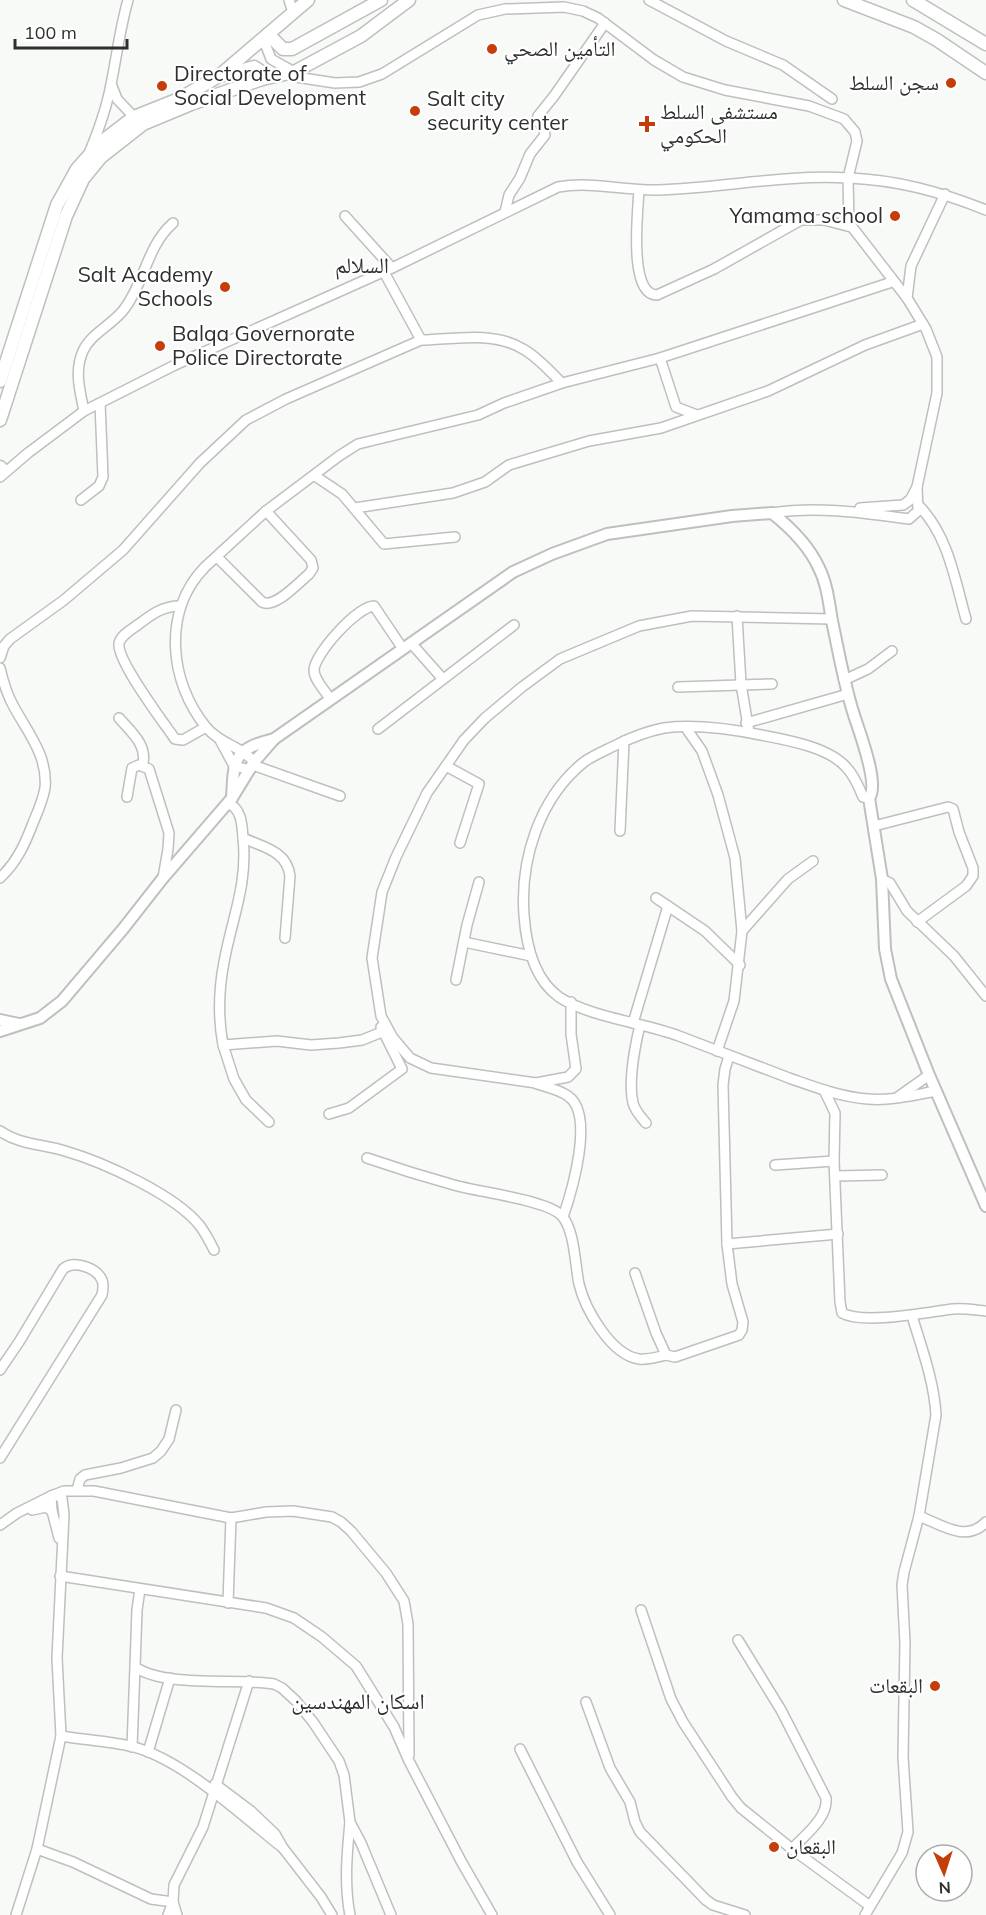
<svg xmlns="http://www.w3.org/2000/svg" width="986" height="1915" font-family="Mulish,'Noto Naskh Arabic',sans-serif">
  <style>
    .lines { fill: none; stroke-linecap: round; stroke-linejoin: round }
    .minor-casing { stroke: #bdc0bd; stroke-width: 12 }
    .tertiary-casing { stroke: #bdc0bd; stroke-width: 14 }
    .secondary-casing { stroke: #bdc0bd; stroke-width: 15 }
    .minor { stroke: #fff; stroke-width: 9 }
    .tertiary { stroke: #fff; stroke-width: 10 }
    .secondary { stroke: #fff; stroke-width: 12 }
    .poi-dot { fill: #c53d08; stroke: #fff; stroke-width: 2 }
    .labels { text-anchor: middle; stroke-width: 4.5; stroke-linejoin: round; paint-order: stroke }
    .poi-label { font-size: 21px; fill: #2e2f2e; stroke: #fff; text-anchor: start }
    .neighbourhood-label { font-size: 22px; fill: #2e2f2e; stroke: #fff }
  </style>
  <rect width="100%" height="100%" fill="#f7faf6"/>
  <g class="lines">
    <defs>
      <g id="minor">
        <path d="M289,0L293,12"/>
        <path d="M649,0L726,41L783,65L832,99"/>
        <path d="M263,38L271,59L294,72L296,77L335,83L359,82L382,74L478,15L505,9L564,7L583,11L598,18L654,60L683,77L725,90L809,106L844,119L855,132L857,141L848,178L849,223L907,298L926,329L937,357V393L917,487L918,511L909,519C864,513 818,506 772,513"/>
        <path d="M112,86L117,99L134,117"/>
        <path d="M90,151C99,129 107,107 111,84C117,55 120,28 128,0"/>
        <path d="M639,190C638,211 628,295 657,295L714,269L801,220H824L851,227"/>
        <path d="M505,212L509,195L520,178L530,154L545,135C545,127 536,123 538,116L554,96L605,23"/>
        <path d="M345,216L392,268"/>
        <path d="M384,272L421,340"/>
        <path d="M907,298L911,266L945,194"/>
        <path d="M660,358L676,407L697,415"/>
        <path d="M84,411C80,391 74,371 83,351C91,333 114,324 125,308C145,281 147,246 173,223"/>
        <path d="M315,476L342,494L384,544L455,537"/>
        <path d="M0,477L28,453L84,411L175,365L392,268L558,187C591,181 626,191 658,190C722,188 786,174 849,178C898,180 941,192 986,210"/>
        <path d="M81,500L99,486L103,477L100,403"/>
        <path d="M919,506C948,535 955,580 966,619"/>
        <path d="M355,508L453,493L485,482L509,465L589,441L661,428L768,391L865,345L923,324"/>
        <path d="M860,508L903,505L910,500L917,487"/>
        <path d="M217,557L262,602C275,609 298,583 309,574L313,568L311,560L266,511"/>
        <path d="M180,606C163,606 152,614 139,624C132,629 121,635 119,643C116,660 164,723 175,739L183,740L206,727"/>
        <path d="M737,616L741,684L749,732"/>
        <path d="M411,643L442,678"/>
        <path d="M0,658L4,646L10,639L64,600L123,550L200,463L246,420L286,399L421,340H427C458,338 496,332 523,349C538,357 550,372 562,383"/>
        <path d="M0,668C3,681 7,695 14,707C28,733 48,756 45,788C43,800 38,811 33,823C25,844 17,862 0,878"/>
        <path d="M844,680L868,669L892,651"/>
        <path d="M678,687L772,684"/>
        <path d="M330,699C325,690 314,680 314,670C315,653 357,607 374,606L403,649"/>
        <path d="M119,718C131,732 149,746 142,766"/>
        <path d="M746,723L848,694"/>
        <path d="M686,728L702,751L718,795L735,858L742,931L734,1001L717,1051"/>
        <path d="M378,729L514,625"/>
        <path d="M220,740L234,766L250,770"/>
        <path d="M254,762C241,746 220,744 206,727C169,682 162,611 205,567L266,511L339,456L358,444L478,415L504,403L562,383L660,358L892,282"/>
        <path d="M253,765L340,796"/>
        <path d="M446,766L479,784L460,843"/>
        <path d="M127,797L132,768L139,765L149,769L169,833L168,849L163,878"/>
        <path d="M869,798L863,797C859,787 854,775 846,767C828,747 787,740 761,735C731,729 695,724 664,728C648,731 628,739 614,746C604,751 592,756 584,762C539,798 520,860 524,915C526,944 534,979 559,997C589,1017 645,1023 679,1036C716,1050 752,1064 789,1078C815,1087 840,1097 868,1099C891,1101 914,1095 936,1091"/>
        <path d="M228,803C242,809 242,825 243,838C248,884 232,918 224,962C219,988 218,1018 223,1045L277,1041L311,1045L339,1043L362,1040L382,1032"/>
        <path d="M874,826L948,807L953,809L959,832L973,868V876L966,886L917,922"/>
        <path d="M620,831L624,741"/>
        <path d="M243,838C263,847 287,851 290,876L285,938"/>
        <path d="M882,879L890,883L907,911L954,956L986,996"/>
        <path d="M656,898L705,931L740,965"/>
        <path d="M742,931L788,879L813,861"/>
        <path d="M464,942L531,956"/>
        <path d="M456,980L467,925L479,882"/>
        <path d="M571,1002V1034L576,1069L568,1077L536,1083L431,1068L410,1058L393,1038L381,1016L372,958L382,892L396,857L427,793L464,740L485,718L522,687L560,659L639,626L692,616L832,619"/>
        <path d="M633,1023L668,906"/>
        <path d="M640,1025C635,1046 628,1081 633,1103C635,1111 641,1117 646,1123"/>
        <path d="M223,1045L234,1079L246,1100L269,1122"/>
        <path d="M537,1084C547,1087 560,1090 568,1096C595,1114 572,1191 563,1217"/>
        <path d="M824,1090L835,1113L834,1161L840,1302L842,1313C864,1325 928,1312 953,1309C964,1308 975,1310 986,1311"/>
        <path d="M898,1097L929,1075"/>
        <path d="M329,1114L349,1108L402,1069L381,1027"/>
        <path d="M0,1131C20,1145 43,1144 65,1151C103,1162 176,1195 200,1226C206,1234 210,1242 214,1250"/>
        <path d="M367,1158C396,1168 425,1177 454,1185C477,1192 550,1200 563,1217C575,1233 575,1265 579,1284C585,1309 611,1355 639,1359C648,1360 658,1357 666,1355"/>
        <path d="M775,1165L834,1161"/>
        <path d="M835,1176L882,1175"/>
        <path d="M727,1244L838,1234"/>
        <path d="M635,1273L656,1333L666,1355L675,1357L739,1335L742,1330L743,1322L732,1284L727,1244L723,1085L725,1069L729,1056"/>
        <path d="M0,1370L19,1342L63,1269C73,1260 96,1267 102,1280C104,1285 103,1290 102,1295L0,1458"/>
        <path d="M77,1490L80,1479L85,1475L121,1468L153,1458L161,1451L169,1439L176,1410"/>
        <path d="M32,1510L46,1507L52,1511L59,1538"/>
        <path d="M52,1511L51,1496L64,1491H94L231,1518L266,1512L293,1511L332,1517L341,1522L351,1531L386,1573L404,1601L408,1624L409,1755"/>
        <path d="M919,1516C942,1525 966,1543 986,1522"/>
        <path d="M0,1525L17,1513L51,1496L56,1495L62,1498L64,1515L57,1658L61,1736L37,1849L16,1915"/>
        <path d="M60,1576L266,1608L294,1618L322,1637L356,1666L394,1727L409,1761L461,1861L492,1915"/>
        <path d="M140,1589L137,1610L135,1667C166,1688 236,1678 274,1684L282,1688L296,1701L313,1722L339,1761L344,1775L350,1822L361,1843L391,1915"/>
        <path d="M228,1603L231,1518"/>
        <path d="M641,1610L671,1699L683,1722L732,1797L741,1808L792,1849L870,1906"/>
        <path d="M738,1640L781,1710L826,1798C828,1818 805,1835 792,1849"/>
        <path d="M586,1702L610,1768L630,1802L635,1822L640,1832L706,1900L713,1905L745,1915"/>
        <path d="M61,1736C84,1740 111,1741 134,1747C185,1761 241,1815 283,1848"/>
        <path d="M132,1747L135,1667"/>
        <path d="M520,1749L577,1862L610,1915"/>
        <path d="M148,1752L170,1678"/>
        <path d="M215,1784L251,1811L275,1834L283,1848L321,1897L332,1915"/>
        <path d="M350,1822C347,1853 344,1884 350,1915"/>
        <path d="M37,1849L73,1862L151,1899L173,1902L168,1915"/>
        <path d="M177,1915L173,1902L174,1885L203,1827L249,1681"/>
        <path d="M865,1915L902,1853L908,1832L903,1757L905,1643L902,1585L904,1572L919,1516L936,1415C934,1381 922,1349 912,1316"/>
      </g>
      <g id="tertiary">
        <path d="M232,798C234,759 233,749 274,739"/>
        <path d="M0,1020L19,1024"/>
        <path d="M0,1031L40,1018L62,1001L123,929L163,878L232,798L254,762L274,739L513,572L552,554L607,534L732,516L772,513C791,528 809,546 819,568C827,584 829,603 832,621C839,653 844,684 854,715C859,731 880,785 869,798L882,879L885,949L891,979L929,1075L986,1206"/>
      </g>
      <g id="secondary">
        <path d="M844,0L914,27L937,40L986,73"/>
        <path d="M913,0L986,44"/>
        <path d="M268,34L283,49H292L381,0"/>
        <path d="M224,75L254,67L260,71L262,79"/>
        <path d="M0,381L57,205L77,169L100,143L134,117L179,99L219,76L308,0"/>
        <path d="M0,420L66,216L83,179L101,157L143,124L191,104L262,79L294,72L361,36L409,0"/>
        <path d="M0,467L2,469"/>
      </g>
    </defs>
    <!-- minor casing -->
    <use href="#minor" class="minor-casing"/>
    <!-- tertiary casing -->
    <use href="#tertiary" class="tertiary-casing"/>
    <!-- secondary casing -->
    <use href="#secondary" class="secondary-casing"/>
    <!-- minor -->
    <use href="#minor" class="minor"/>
    <!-- tertiary -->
    <use href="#tertiary" class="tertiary"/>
    <!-- secondary -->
    <use href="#secondary" class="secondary"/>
  </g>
  <!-- markers -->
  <g class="poi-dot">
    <circle cx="492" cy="49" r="6"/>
    <circle cx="951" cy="83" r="6"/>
    <circle cx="162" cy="86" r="6"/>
    <circle cx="415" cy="111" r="6"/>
    <path d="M644 115h6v6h6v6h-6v6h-6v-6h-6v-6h6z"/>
    <circle cx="895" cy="216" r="6"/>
    <circle cx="225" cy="287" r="6"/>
    <circle cx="160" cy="346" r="6"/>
    <circle cx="935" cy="1686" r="6"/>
    <circle cx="774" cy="1847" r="6"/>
  </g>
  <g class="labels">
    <!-- poi labels -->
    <g class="poi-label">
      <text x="504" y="56">التأمين الصحي</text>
      <text x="174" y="81">Directorate of<tspan x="174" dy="24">Social Development</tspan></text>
      <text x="939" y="90" text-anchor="end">سجن السلط</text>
      <text x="427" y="106">Salt city<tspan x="427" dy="24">security center</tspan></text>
      <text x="660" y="119">مستشفى السلط<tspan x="660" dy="24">الحكومي</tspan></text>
      <text x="883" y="223" text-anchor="end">Yamama school</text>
      <text x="213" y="282" text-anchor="end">Salt Academy<tspan x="213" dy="24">Schools</tspan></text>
      <text x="172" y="341">Balqa Governorate<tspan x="172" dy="24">Police Directorate</tspan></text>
      <text x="923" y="1693" text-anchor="end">البقعات</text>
      <text x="786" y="1854">البقعان</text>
    </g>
    <!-- neighbourhood labels -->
    <g class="neighbourhood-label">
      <text x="362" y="273">السلالم</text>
      <text x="358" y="1709">اسكان المهندسين</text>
    </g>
  </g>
  <!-- north arrow -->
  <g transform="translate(944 1873) rotate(177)"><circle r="28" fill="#ffffff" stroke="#abacab" stroke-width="1.5"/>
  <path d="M0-4.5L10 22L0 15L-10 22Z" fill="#c53d08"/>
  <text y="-9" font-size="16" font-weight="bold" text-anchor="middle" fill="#2e2f2e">N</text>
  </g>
  <!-- scale -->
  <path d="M15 39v9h112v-9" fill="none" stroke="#2e2f2e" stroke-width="3"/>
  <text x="24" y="39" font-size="18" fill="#2e2f2e" stroke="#ffffff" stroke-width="4.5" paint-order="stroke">100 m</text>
</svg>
